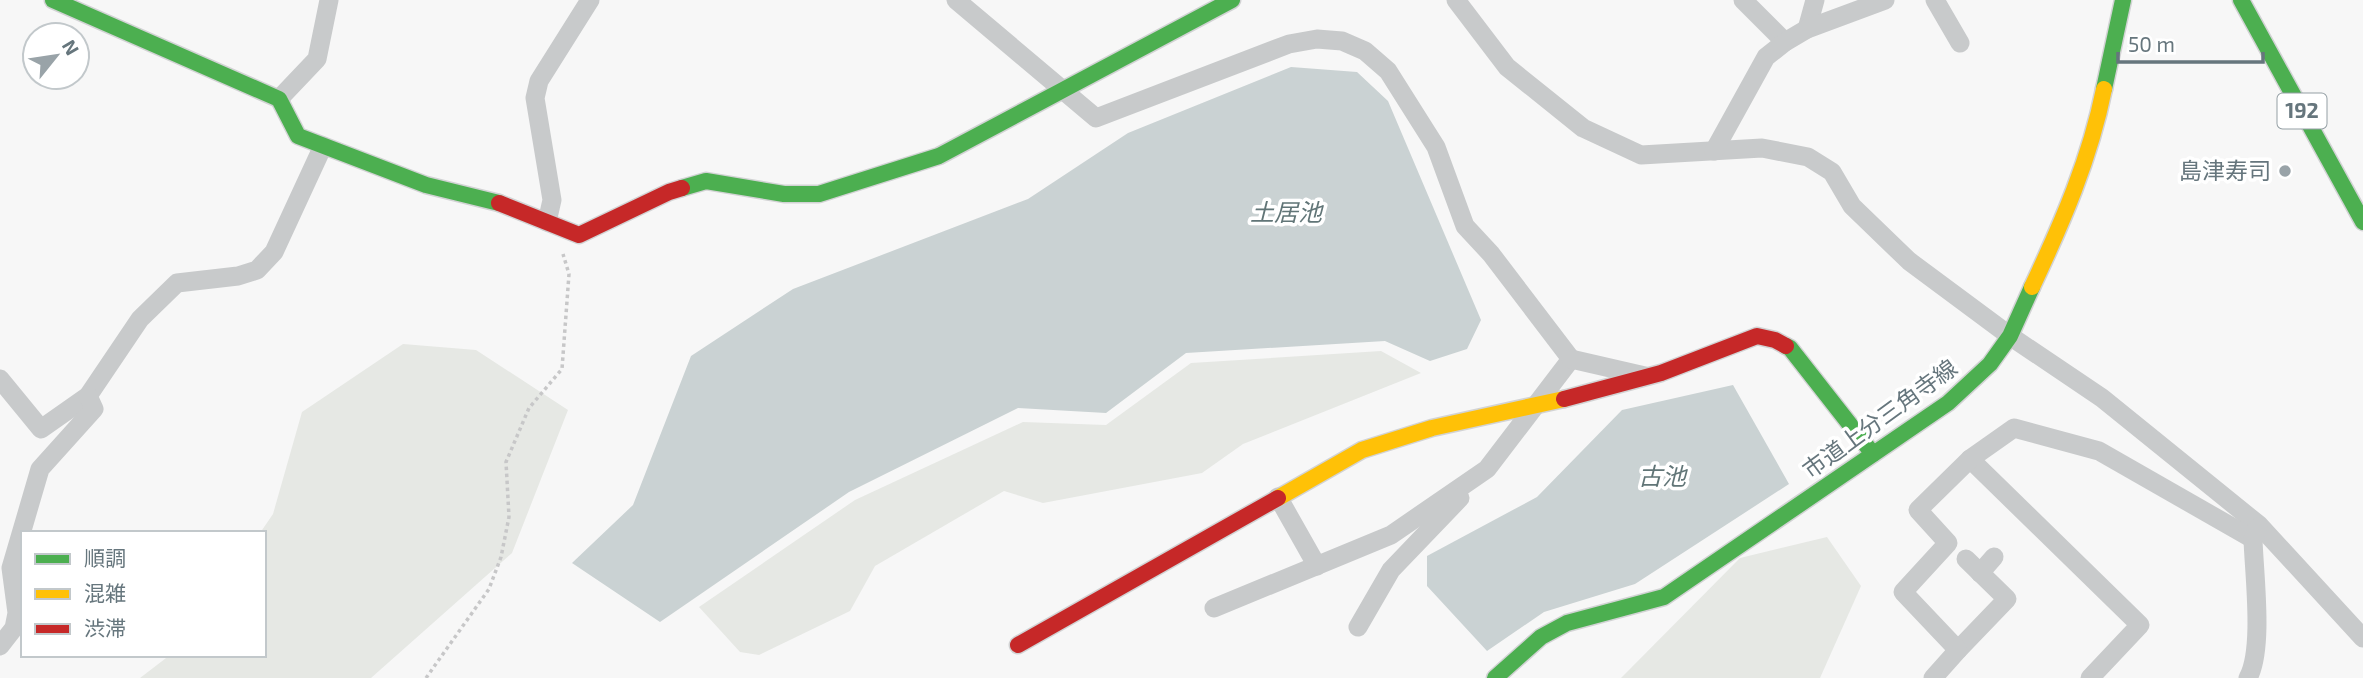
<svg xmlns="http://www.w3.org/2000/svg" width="2363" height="678" font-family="'Exo 2','Noto Sans JP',sans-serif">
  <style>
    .green { fill: #e6e8e4 }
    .water { fill: #cad2d3 }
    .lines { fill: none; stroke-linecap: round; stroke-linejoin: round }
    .fast-casing { stroke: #d2d3d4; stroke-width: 19 }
    .slow-casing { stroke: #d2d3d4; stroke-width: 19 }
    .jam-casing { stroke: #d2d3d4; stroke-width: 19 }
    .path { stroke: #c7c7c8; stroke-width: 3.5; stroke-dasharray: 3.5 3.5; stroke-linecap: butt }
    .street { stroke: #c8cacb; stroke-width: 19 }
    .fast { stroke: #4caf50; stroke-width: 16 }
    .slow { stroke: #ffc107; stroke-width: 16 }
    .jam { stroke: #c62828; stroke-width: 16 }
    .poi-dot { fill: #99a3a8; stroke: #fff; stroke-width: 2.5 }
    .labels { text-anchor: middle; stroke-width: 7; stroke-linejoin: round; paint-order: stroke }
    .shield { fill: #fff; stroke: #949fa4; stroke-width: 2 }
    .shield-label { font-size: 21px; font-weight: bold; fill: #66767d }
    .poi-label { font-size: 23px; fill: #66767d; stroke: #fff; text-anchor: end }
    .street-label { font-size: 23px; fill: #66767d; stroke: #fff }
    .water-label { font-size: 24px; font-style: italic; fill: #617577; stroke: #fff }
  </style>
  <rect width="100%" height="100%" fill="#f7f7f7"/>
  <!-- green -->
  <g class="green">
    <path d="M403,344L476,350L568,410L512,553L371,678H140L170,655H264V533H260L273,514L302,412Z"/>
    <path d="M1381,351L1421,373L1243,444L1202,473L1043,503L1004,491L875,566L850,611L759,655L740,652L699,607L855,500L1023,422L1106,425L1191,363Z"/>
    <path d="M1827,537L1861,586L1820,678H1621L1740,558Z"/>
  </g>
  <!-- water -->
  <g class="water">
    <path d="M1291,67L1357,72L1388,101L1481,320L1467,349L1430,361L1385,341L1186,353L1106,413L1018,408L849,492L660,622L572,563L633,505L691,356L793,289L1028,199L1128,133Z"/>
    <path d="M1733,385L1789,484L1635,584L1544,612L1487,651L1427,586V556L1537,497L1622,410Z"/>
  </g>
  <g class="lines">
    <defs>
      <g id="fast">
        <path d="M53,0L279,99L298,136L426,185L499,203"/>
        <path d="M2241,0L2363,222"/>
        <path d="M2104,89L2123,0"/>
        <path d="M682,188L706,181L784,194H819L939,156L1232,0"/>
        <path d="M1786,346L1790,348L1873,454"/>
        <path d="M1495,678L1541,637L1567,623L1664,597L1948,403L1990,364L2010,336L2032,287"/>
      </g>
      <g id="slow">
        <path d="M2032,287C2062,223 2090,159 2104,89"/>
        <path d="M1278,498L1362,450L1432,428L1564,399"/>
      </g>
      <g id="jam">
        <path d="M499,203L579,235L669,192L682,188"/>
        <path d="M1564,399L1661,373L1757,336L1775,340L1786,346"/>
        <path d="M1018,645L1278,498"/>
      </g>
    </defs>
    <!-- fast casing -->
    <use href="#fast" class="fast-casing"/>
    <!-- slow casing -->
    <use href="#slow" class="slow-casing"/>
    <!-- jam casing -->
    <use href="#jam" class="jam-casing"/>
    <!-- path -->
    <path class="path" d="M426,678L489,589L501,557L509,517L506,462L529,408L562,369L569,274L563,254"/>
    <!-- street -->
    <g class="street">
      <path d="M956,0L1096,118L1289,44L1317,39L1342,41L1365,51L1388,71L1436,147L1465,226L1491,254L1571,359L1487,469L1391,535L1214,608"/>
      <path d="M1456,0L1507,67L1583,128L1641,155L1762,148L1808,157L1832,172L1852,206L1909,261L2010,336L2102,398L2259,525L2363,638"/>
      <path d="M1743,0L1785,42"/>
      <path d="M1935,0L1960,43"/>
      <path d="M1807,29L1815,0"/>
      <path d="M279,99L317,59L329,0"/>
      <path d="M1714,151L1766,57L1785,42L1807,29L1885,0"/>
      <path d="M547,222L552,200L535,98L539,81L590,0"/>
      <path d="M1571,359L1645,376"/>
      <path d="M0,379L41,429L88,396L140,319L177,283L238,276L257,270L274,252L323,146"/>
      <path d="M1970,459L2140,625L2090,678"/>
      <path d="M1278,497L1317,566"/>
      <path d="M1980,573L1994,557"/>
      <path d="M1358,627L1391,570L1460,498"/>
      <path d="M0,646L14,628L17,613L11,568L40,469L94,409L88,396"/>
      <path d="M1958,650L2007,599L1966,559"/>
      <path d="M1933,678L1958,650L1903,592L1948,543L1918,510L1970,459L2014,428L2099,451L2253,539"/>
      <path d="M2248,678C2264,649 2254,574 2253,539L2258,527"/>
    </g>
    <!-- fast -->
    <use href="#fast" class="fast"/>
    <!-- slow -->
    <use href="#slow" class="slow"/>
    <!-- jam -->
    <use href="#jam" class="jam"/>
  </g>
  <!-- markers -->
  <circle class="poi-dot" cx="2285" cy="171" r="7"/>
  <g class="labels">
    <!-- shield labels -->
    <rect class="shield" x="2277.5" y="93.5" width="49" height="35" rx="5"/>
    <g class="shield-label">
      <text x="2302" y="118">192</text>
    </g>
    <!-- poi labels -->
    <g class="poi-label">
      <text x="2271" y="179">島津寿司</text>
    </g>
    <!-- street labels -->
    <g class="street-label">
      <text transform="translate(1880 419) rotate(-36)" y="8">市道上分三角寺線</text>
    </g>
    <!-- water labels -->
    <g class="water-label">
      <text x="1286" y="221">土居池</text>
      <text x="1662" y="485">古池</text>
    </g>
  </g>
  <!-- legend -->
  <rect x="21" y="531" width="245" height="126" fill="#ffffff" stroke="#c2c8cb" stroke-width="2"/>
  <rect x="35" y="554" width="35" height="10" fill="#4caf50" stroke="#c2c8cb" stroke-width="2"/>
  <text x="84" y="566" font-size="21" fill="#66767d">順調</text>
  <rect x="35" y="589" width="35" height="10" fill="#ffc107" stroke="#c2c8cb" stroke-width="2"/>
  <text x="84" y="601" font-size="21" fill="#66767d">混雑</text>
  <rect x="35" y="624" width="35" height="10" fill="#c62828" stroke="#c2c8cb" stroke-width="2"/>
  <text x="84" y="636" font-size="21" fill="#66767d">渋滞</text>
  <!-- north arrow -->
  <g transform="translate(56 56) rotate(60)"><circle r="33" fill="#ffffff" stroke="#c2c8cb" stroke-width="2"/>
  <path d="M0-5L12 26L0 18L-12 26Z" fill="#99a3a8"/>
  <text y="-10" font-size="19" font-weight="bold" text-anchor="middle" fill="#66767d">N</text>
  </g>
  <!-- scale -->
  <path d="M2118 52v10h145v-10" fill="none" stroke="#66767d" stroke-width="3.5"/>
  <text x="2128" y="52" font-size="21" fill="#66767d" stroke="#ffffff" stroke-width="5" paint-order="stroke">50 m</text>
</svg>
